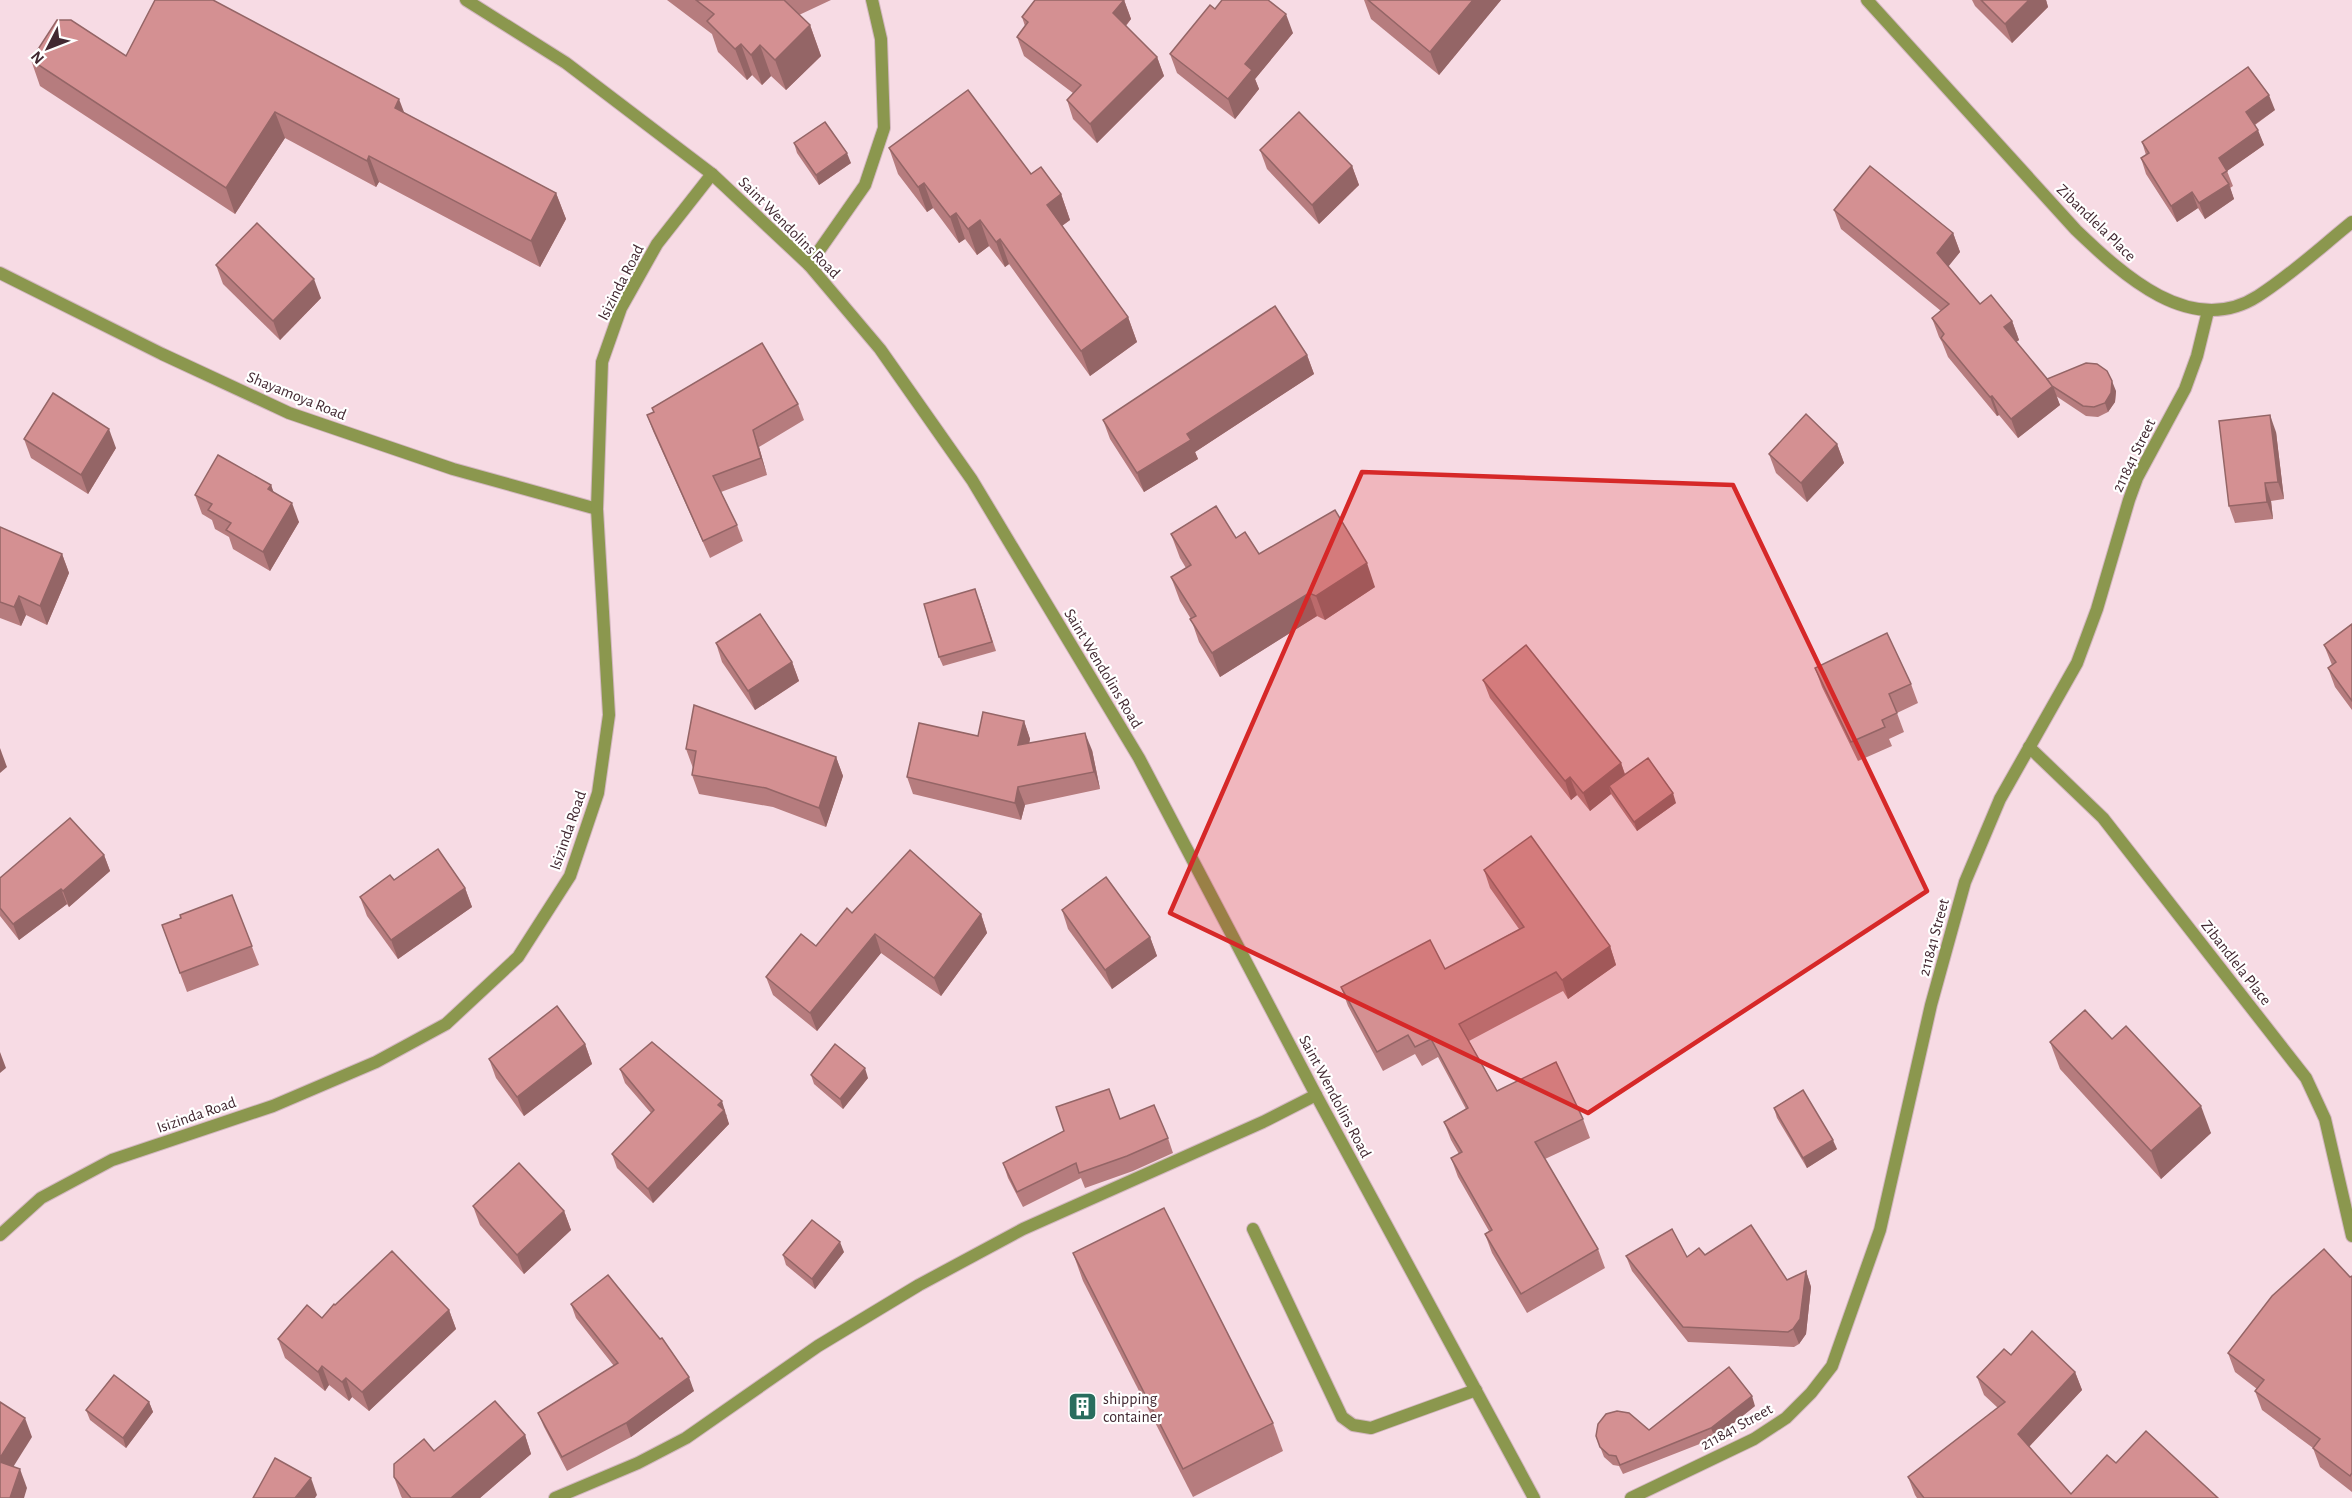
<svg xmlns="http://www.w3.org/2000/svg" width="2352" height="1498" font-family="'Alegreya Sans',sans-serif">
  <style>
    .lines { fill: none; stroke-linecap: round; stroke-linejoin: round }
    .service-casing { stroke: #d3b7c0; stroke-width: 14 }
    .minor-casing { stroke: #d3b7c0; stroke-width: 14 }
    .tertiary-casing { stroke: #d3b7c0; stroke-width: 14 }
    .service { stroke: #8b974e; stroke-width: 12 }
    .minor { stroke: #8b974e; stroke-width: 12 }
    .tertiary { stroke: #8b974e; stroke-width: 12 }
    .wall { fill: #b67c7e }
    .shaded-wall { fill: #946566 }
    .building { fill: #d49092; stroke: #946566; stroke-width: 1.5 }
    .marked { fill: #d62828; fill-opacity: 0.2; stroke: #d62828; stroke-width: 4.5; stroke-linejoin: round }
    .labels { text-anchor: middle; stroke-width: 4.5; stroke-linejoin: round; paint-order: stroke }
    .street-label { font-size: 16px; fill: #422831; stroke: #fff }
    .poi-label { font-size: 16px; fill: #422831; stroke: #fff; text-anchor: start }
  </style>
  <rect width="100%" height="100%" fill="#f7dbe4"/>
  <g class="lines">
    <defs>
      <g id="service">
        <path d="M809,265L865,185L884,128L881,39L872,0"/>
        <path d="M1253,1229L1342,1417L1353,1425L1371,1428L1476,1390"/>
      </g>
      <g id="minor">
        <path d="M1867,0L2076,230C2122,274 2191,339 2258,296C2291,275 2321,247 2352,222"/>
        <path d="M0,273L162,354L289,413L453,469L597,509"/>
        <path d="M2029,747L2103,818L2306,1078L2325,1119L2352,1236"/>
        <path d="M0,1235L41,1198L112,1160L273,1106L376,1062L446,1024L518,957L570,876L598,793L609,715L597,509L602,362L621,308L657,244L712,174"/>
        <path d="M555,1498L638,1463L686,1438L818,1346L919,1285L1023,1229L1263,1122L1316,1095"/>
        <path d="M1631,1498L1754,1439L1786,1418L1811,1393L1832,1366L1880,1230L1931,1005L1965,882L2000,799L2077,663L2097,609L2129,500L2137,478L2185,389L2197,356L2208,311"/>
      </g>
      <path id="tertiary" d="M466,0L566,63L712,174L809,265L880,349L972,480L1139,758L1316,1095L1534,1498"/>
    </defs>
    <!-- service casing -->
    <use href="#service" class="service-casing"/>
    <!-- minor casing -->
    <use href="#minor" class="minor-casing"/>
    <!-- tertiary casing -->
    <use href="#tertiary" class="tertiary-casing"/>
    <!-- service -->
    <use href="#service" class="service"/>
    <!-- minor -->
    <use href="#minor" class="minor"/>
    <!-- tertiary -->
    <use href="#tertiary" class="tertiary"/>
  </g>
  <!-- wall -->
  <g class="wall">
    <path d="M667,0H831L799,15L810,25L821,56L786,90L771,76L762,85L752,75L747,80L718,52L712,34Z"/>
    <path d="M1124,0L1131,19L1126,26L1157,57L1164,76L1097,143L1073,119L1067,100L1073,93L1024,56L1017,37L1025,26L1022,17Z"/>
    <path d="M1364,0H1501L1439,75L1371,19Z"/>
    <path d="M1972,0H2046L2048,7L2012,43L1975,6Z"/>
    <path d="M1215,9L1293,33L1255,79L1259,89L1235,119L1177,73L1170,54Z"/>
    <path d="M126,56L404,113L556,193L566,219L540,267L379,182L376,187L285,138L235,214L40,86L31,60Z"/>
    <path d="M2275,110L2255,125L2264,145L2227,171L2233,186L2230,188L2234,199L2205,219L2198,208L2177,222L2146,174L2141,158L2146,155L2142,142Z"/>
    <path d="M794,143L851,163L819,185L797,153Z"/>
    <path d="M889,148L1031,174L1061,194L1070,220L1062,226L1128,317L1137,342L1090,376L1009,264L1005,267L989,246L977,255L965,239L959,243L933,208L927,212L898,174Z"/>
    <path d="M1260,150L1352,166L1359,185L1319,224L1267,169Z"/>
    <path d="M1834,210L1953,233L1960,252L1948,266L1980,304L2012,321L2019,340L2016,342L2047,379L2116,391L2115,402L2108,412L2098,417L2086,416L2056,396L2060,405L2018,438L1999,415L1997,416L1948,357L1942,342L1939,337L1932,318L1941,311L1841,229Z"/>
    <path d="M216,265L321,298L280,340L223,284Z"/>
    <path d="M1307,355L1314,374L1195,452L1198,459L1144,492L1110,439L1103,420Z"/>
    <path d="M798,404L804,420L759,447L767,475L721,492L737,525L743,541L710,558L653,431L647,415Z"/>
    <path d="M2276,432L2284,499L2271,501L2273,519L2235,523L2229,506Z"/>
    <path d="M24,439L116,448L88,494L31,458Z"/>
    <path d="M1837,444L1844,463L1807,502L1776,473L1769,454Z"/>
    <path d="M271,485L273,492L299,522L270,571L233,549L229,537L215,529L212,520L202,514L195,495Z"/>
    <path d="M0,527L62,554L69,573L47,625L26,615L21,626L0,618Z"/>
    <path d="M1171,534L1236,538L1259,554L1375,587L1325,620L1317,616L1220,677L1199,642L1191,619L1180,601L1171,577L1186,568L1180,558Z"/>
    <path d="M979,599L996,651L943,666L939,657Z"/>
    <path d="M2352,624V710L2335,687L2328,668L2332,665L2324,645Z"/>
    <path d="M716,643L792,662L799,681L755,710L722,662Z"/>
    <path d="M1815,668L1911,684L1918,703L1897,713L1904,732L1889,739L1892,746L1858,761L1822,687Z"/>
    <path d="M1483,680L1621,763L1625,774L1676,803L1637,831L1611,794L1590,811L1577,795L1571,800L1490,698Z"/>
    <path d="M1024,721L1030,739L1029,743L1092,750L1100,789L1025,805L1021,820L913,794L907,777L978,736Z"/>
    <path d="M686,749L836,757L843,776L826,827L773,807L699,794L692,775L693,768Z"/>
    <path d="M104,855L110,871L69,907L67,904L19,940L0,916V878Z"/>
    <path d="M1484,870L1610,946L1616,965L1568,999L1563,991L1469,1041L1497,1091L1583,1119L1590,1138L1545,1159L1598,1249L1605,1268L1527,1313L1492,1253L1485,1234L1489,1231L1458,1177L1451,1158L1459,1154L1451,1140L1444,1122L1466,1109L1438,1057L1422,1066L1415,1054L1383,1071L1348,1006L1341,987L1445,969L1519,929L1490,888Z"/>
    <path d="M394,880L465,888L472,907L398,959L367,916L360,897Z"/>
    <path d="M232,895L259,965L187,992L162,925L181,918Z"/>
    <path d="M1062,910L1150,937L1157,956L1112,989L1068,929Z"/>
    <path d="M852,913L981,914L987,933L941,996L881,953L817,1031L773,995L766,977L816,946Z"/>
    <path d="M2112,1039L2211,1133L2161,1179L2060,1069L2050,1042Z"/>
    <path d="M585,1044L592,1064L524,1116L496,1078L489,1059Z"/>
    <path d="M620,1069L727,1115L726,1116L729,1124L653,1203L617,1168L612,1154L651,1113L625,1083Z"/>
    <path d="M811,1075L868,1078L843,1109L814,1084Z"/>
    <path d="M1774,1108L1837,1149L1807,1168L1777,1118Z"/>
    <path d="M1120,1119L1168,1138L1173,1153L1133,1171L1085,1188L1081,1178L1023,1207L1008,1178L1003,1163Z"/>
    <path d="M473,1206L564,1211L571,1230L524,1274L480,1225Z"/>
    <path d="M844,1252L815,1289L786,1265L783,1255Z"/>
    <path d="M1073,1253L1273,1423L1283,1451L1193,1497L1083,1281Z"/>
    <path d="M1705,1255L1787,1280L1806,1271L1811,1287L1806,1334L1799,1344L1794,1347L1688,1342L1632,1271L1626,1256L1687,1257Z"/>
    <path d="M2352,1276V1492L2320,1467L2313,1448L2262,1410L2255,1391L2257,1389L2235,1372L2228,1353Z"/>
    <path d="M571,1304L694,1391L631,1437L567,1471L544,1427L538,1413L614,1366L576,1318Z"/>
    <path d="M335,1305L449,1310L456,1329L369,1411L352,1397L349,1401L329,1385L325,1391L285,1358L278,1339L322,1318Z"/>
    <path d="M2011,1355L2075,1372L2082,1390L2029,1447L2071,1494L2116,1463L2218,1498H1917L1915,1495L1908,1477L1998,1408L1984,1395L1977,1377Z"/>
    <path d="M149,1402L153,1412L126,1448L90,1420L86,1410Z"/>
    <path d="M1755,1406L1715,1438L1623,1474L1619,1466L1613,1465L1604,1457L1596,1436L1649,1430Z"/>
    <path d="M525,1435L531,1454L480,1498H402L401,1496L394,1477Z"/>
  </g>
  <!-- shaded-wall -->
  <g class="shaded-wall">
    <path d="M1124,0L1131,19L1120,32L1113,13Z"/>
    <path d="M1473,0H1501L1439,75L1430,52Z"/>
    <path d="M2029,0H2046L2048,7L2012,43L2005,24Z"/>
    <path d="M1286,14L1293,33L1255,79L1259,89L1235,119L1228,99L1245,64Z"/>
    <path d="M810,25L821,56L786,90L775,60Z"/>
    <path d="M741,44L752,75L747,80L735,49Z"/>
    <path d="M760,45L771,76L762,85L751,55Z"/>
    <path d="M1157,57L1164,76L1097,143L1090,124Z"/>
    <path d="M2269,95L2275,110L2251,127L2246,112Z"/>
    <path d="M399,99L409,125L395,108Z"/>
    <path d="M275,112L285,138L235,214L226,188Z"/>
    <path d="M2258,130L2264,145L2227,171L2219,158Z"/>
    <path d="M847,153L851,163L819,185L816,175Z"/>
    <path d="M369,156L379,182L376,187L367,161Z"/>
    <path d="M1352,166L1359,185L1319,224L1312,205Z"/>
    <path d="M924,183L933,208L927,212L918,187Z"/>
    <path d="M2229,184L2234,199L2205,219L2199,203Z"/>
    <path d="M2192,192L2198,208L2177,222L2171,206Z"/>
    <path d="M556,193L566,219L540,267L531,241Z"/>
    <path d="M1061,194L1070,220L1056,230L1047,205Z"/>
    <path d="M956,213L965,239L959,243L950,217Z"/>
    <path d="M980,220L989,246L977,255L968,229Z"/>
    <path d="M1953,233L1960,252L1944,272L1937,253Z"/>
    <path d="M1000,239L1009,264L1005,267L996,242Z"/>
    <path d="M314,279L321,298L280,340L273,321Z"/>
    <path d="M1128,317L1137,342L1090,376L1081,351Z"/>
    <path d="M2012,321L2019,340L2011,346L2004,327Z"/>
    <path d="M1307,355L1314,374L1195,452L1198,459L1144,492L1137,473L1187,434Z"/>
    <path d="M2112,381L2116,391L2115,402L2108,412L2105,403Z"/>
    <path d="M2053,386L2060,405L2018,438L2011,419Z"/>
    <path d="M1992,396L1999,415L1997,416L1990,397Z"/>
    <path d="M2270,415L2276,432L2284,499L2278,482Z"/>
    <path d="M109,429L116,448L88,494L81,475Z"/>
    <path d="M753,430L759,447L767,475L761,458Z"/>
    <path d="M1837,444L1844,463L1807,502L1801,483Z"/>
    <path d="M2265,483L2271,501L2273,519L2267,502Z"/>
    <path d="M271,485L278,504L268,489Z"/>
    <path d="M292,503L299,522L270,571L263,552Z"/>
    <path d="M62,554L69,573L47,625L40,606Z"/>
    <path d="M1367,563L1375,587L1325,620L1316,596Z"/>
    <path d="M1309,593L1317,616L1220,677L1212,653Z"/>
    <path d="M19,596L26,615L21,626L14,607Z"/>
    <path d="M792,662L799,681L755,710L748,691Z"/>
    <path d="M1024,721L1030,739L1025,763L1018,745Z"/>
    <path d="M1085,733L1092,750L1100,789L1094,772Z"/>
    <path d="M0,748L7,767L0,773Z"/>
    <path d="M836,757L843,776L826,827L819,808Z"/>
    <path d="M1621,763L1627,781L1609,786L1611,794L1590,811L1583,793Z"/>
    <path d="M1570,777L1577,795L1571,800L1565,781Z"/>
    <path d="M1018,787L1025,805L1021,820L1015,803Z"/>
    <path d="M1673,793L1676,803L1637,831L1634,822Z"/>
    <path d="M104,855L110,871L69,907L63,891Z"/>
    <path d="M465,888L472,907L398,959L391,940Z"/>
    <path d="M61,889L67,904L19,940L13,924Z"/>
    <path d="M981,914L987,933L941,996L934,978Z"/>
    <path d="M875,934L881,953L817,1031L810,1013Z"/>
    <path d="M1150,937L1157,956L1112,989L1105,970Z"/>
    <path d="M1610,946L1616,965L1568,999L1562,980Z"/>
    <path d="M585,1044L592,1064L524,1116L517,1097Z"/>
    <path d="M0,1052L6,1068L0,1073Z"/>
    <path d="M865,1068L868,1078L843,1109L840,1099Z"/>
    <path d="M722,1101L729,1124L653,1203L648,1189Z"/>
    <path d="M2201,1106L2211,1133L2161,1179L2151,1151Z"/>
    <path d="M1833,1140L1837,1149L1807,1168L1803,1158Z"/>
    <path d="M564,1211L571,1230L524,1274L517,1255Z"/>
    <path d="M840,1242L844,1252L815,1289L812,1279Z"/>
    <path d="M1806,1271L1811,1287L1806,1334L1799,1344L1793,1329Z"/>
    <path d="M449,1310L456,1329L369,1411L362,1392Z"/>
    <path d="M322,1366L329,1385L325,1391L318,1372Z"/>
    <path d="M2075,1372L2082,1390L2024,1452L2018,1434Z"/>
    <path d="M689,1377L694,1391L631,1437L626,1423Z"/>
    <path d="M346,1378L352,1397L349,1401L342,1382Z"/>
    <path d="M1752,1396L1755,1406L1715,1438L1711,1428Z"/>
    <path d="M149,1402L153,1412L126,1448L123,1438Z"/>
    <path d="M25,1418L32,1437L5,1480L0,1466V1458Z"/>
    <path d="M525,1435L531,1454L480,1498H451Z"/>
    <path d="M20,1469L27,1488L24,1498H10Z"/>
    <path d="M311,1478L317,1495L315,1498H295Z"/>
  </g>
  <!-- building -->
  <g class="building">
    <path d="M155,0H213L399,99L395,108L556,193L531,241L369,156L367,161L275,112L226,188L31,60L57,20H71L126,56Z"/>
    <path d="M696,0H784L810,25L775,60L760,45L751,55L741,44L735,49L707,21L714,14Z"/>
    <path d="M1035,0H1124L1113,13L1157,57L1090,124L1067,100L1081,85L1017,37L1028,22L1022,17Z"/>
    <path d="M1222,0H1268L1286,14L1245,64L1252,70L1228,99L1170,54L1210,5L1215,9Z"/>
    <path d="M1368,0H1473L1430,52Z"/>
    <path d="M1981,0H2029L2005,24Z"/>
    <path d="M2248,67L2269,95L2246,112L2258,130L2219,158L2227,171L2222,174L2229,184L2199,203L2192,192L2171,206L2141,158L2149,153L2142,142Z"/>
    <path d="M968,90L1031,174L1041,167L1061,194L1047,205L1128,317L1081,351L1000,239L996,242L980,220L968,229L956,213L950,217L924,183L918,187L889,148Z"/>
    <path d="M1299,112L1352,166L1312,205L1260,150Z"/>
    <path d="M825,122L847,153L816,175L794,143Z"/>
    <path d="M1870,166L1953,233L1937,253L1980,304L1991,295L2012,321L2004,327L2053,386L2011,419L1992,396L1990,397L1941,338L1944,334L1932,318L1949,304L1834,210Z"/>
    <path d="M257,223L314,279L273,321L216,265Z"/>
    <path d="M1275,306L1307,355L1187,434L1191,440L1137,473L1103,420Z"/>
    <path d="M762,343L798,404L753,430L761,458L713,476L737,525L703,541L647,415L654,412L652,408Z"/>
    <path d="M2086,363L2097,364L2107,371L2112,381L2111,393L2105,403L2094,407L2083,406L2052,386L2047,379Z"/>
    <path d="M53,393L109,429L81,475L24,439Z"/>
    <path d="M1806,414L1837,444L1801,483L1769,454Z"/>
    <path d="M2270,415L2278,482L2265,483L2267,502L2229,506L2219,421Z"/>
    <path d="M218,455L271,485L268,489L292,503L263,552L226,530L231,523L208,510L212,504L195,495Z"/>
    <path d="M1216,506L1236,538L1245,532L1259,554L1335,510L1367,563L1316,596L1309,593L1212,653L1190,619L1196,616L1171,577L1191,565L1171,534Z"/>
    <path d="M0,527L62,554L40,606L19,596L14,607L0,602Z"/>
    <path d="M975,589L992,642L939,657L924,604Z"/>
    <path d="M760,614L792,662L748,691L716,643Z"/>
    <path d="M2352,624V701L2328,668L2336,662L2324,645Z"/>
    <path d="M1887,633L1911,684L1889,694L1897,713L1882,720L1885,727L1851,742L1815,668Z"/>
    <path d="M1526,645L1621,763L1583,793L1570,777L1565,781L1483,680Z"/>
    <path d="M694,705L836,757L819,808L766,788L692,775L696,751L686,749Z"/>
    <path d="M983,712L1024,721L1018,745L1085,733L1094,772L1018,787L1015,803L907,777L919,723L978,736Z"/>
    <path d="M1648,758L1673,793L1634,822L1609,786Z"/>
    <path d="M70,818L104,855L63,891L61,889L13,924L0,908V878Z"/>
    <path d="M1531,836L1610,946L1562,980L1556,972L1459,1024L1497,1091L1556,1062L1583,1119L1535,1142L1598,1249L1521,1294L1485,1234L1492,1230L1451,1158L1462,1152L1444,1122L1468,1108L1431,1039L1415,1047L1408,1035L1377,1052L1341,987L1430,940L1445,969L1524,927L1484,870Z"/>
    <path d="M438,849L465,888L391,940L360,897L390,875L394,880Z"/>
    <path d="M910,850L981,914L934,978L875,934L810,1013L766,977L801,934L816,946L847,908L852,913Z"/>
    <path d="M1106,877L1150,937L1105,970L1062,910Z"/>
    <path d="M232,895L252,946L180,973L162,925L181,918L180,915Z"/>
    <path d="M557,1006L585,1044L517,1097L489,1059Z"/>
    <path d="M2085,1010L2112,1039L2126,1026L2201,1106L2151,1151L2050,1042Z"/>
    <path d="M652,1042L722,1101L718,1105L724,1110L648,1189L612,1154L654,1110L620,1069Z"/>
    <path d="M835,1044L865,1068L840,1099L811,1075Z"/>
    <path d="M1109,1089L1120,1119L1154,1105L1168,1138L1127,1156L1079,1173L1076,1163L1017,1192L1003,1163L1064,1131L1056,1107Z"/>
    <path d="M1803,1090L1833,1140L1803,1158L1774,1108Z"/>
    <path d="M519,1163L564,1211L517,1255L473,1206Z"/>
    <path d="M1164,1208L1273,1423L1183,1469L1073,1253Z"/>
    <path d="M812,1220L840,1242L812,1279L783,1255Z"/>
    <path d="M1751,1225L1787,1280L1806,1271L1800,1319L1793,1329L1788,1332L1683,1327L1626,1256L1672,1229L1687,1257L1699,1248L1705,1255Z"/>
    <path d="M2324,1249L2350,1277L2352,1276V1473L2350,1476L2313,1448L2320,1439L2255,1391L2264,1380L2228,1353L2272,1296Z"/>
    <path d="M392,1251L449,1310L362,1392L346,1378L342,1382L322,1366L318,1372L278,1339L307,1305L322,1318L334,1304L335,1305Z"/>
    <path d="M608,1275L660,1339L662,1338L689,1377L626,1423L562,1457L538,1413L618,1363L571,1304Z"/>
    <path d="M2032,1331L2075,1372L2018,1434L2071,1494L2107,1455L2116,1463L2146,1431L2218,1498H1924L1908,1477L2005,1402L1977,1377L2004,1349L2011,1355Z"/>
    <path d="M1729,1367L1752,1396L1711,1428L1620,1465L1616,1456L1609,1455L1600,1447L1596,1436L1598,1424L1606,1414L1617,1411L1629,1413L1649,1430Z"/>
    <path d="M114,1375L149,1402L123,1438L86,1410Z"/>
    <path d="M495,1401L525,1435L451,1498H411L394,1477V1464L424,1439L434,1451Z"/>
    <path d="M0,1402L25,1418L0,1458Z"/>
    <path d="M275,1458L311,1478L295,1498H253Z"/>
    <path d="M0,1462L20,1469L10,1498H0Z"/>
  </g>
  <!-- marked area -->
  <path class="marked" d="M1362,472L1733,485L1927,891L1588,1113L1170,913Z"/>
  <!-- icons -->
  <defs>
    <symbol id="building-square" viewBox="-11 -11 22 22"><rect x="-9" y="-9" width="18" height="18" rx="4" fill="#296d5e" stroke="#fff"/><path d="M-4-6H4V6H1V3H-1V6H-4ZM-2.5-4.3h1.7v1.8h-1.7ZM.8-4.3h1.7v1.8H.8ZM-2.5-1h1.7V.8h-1.7ZM.8-1h1.7V.8H.8Z" fill="#fff"/></symbol>
  </defs>
  <g fill-rule="evenodd">
    <use href="#building-square" x="1066" y="1390" width="33" height="33"/>
  </g>
  <g class="labels">
    <!-- street labels -->
    <g class="street-label">
      <text transform="translate(2097 222) rotate(44)" y="6">Zibandlela Place</text>
      <text transform="translate(790 227) rotate(45)" y="6">Saint Wendolins Road</text>
      <text transform="translate(620 282) rotate(-63)" y="6">Isizinda Road</text>
      <text transform="translate(297 395) rotate(22)" y="6">Shayamoya Road</text>
      <text transform="translate(2133 455) rotate(-64)" y="6">211841 Street</text>
      <text transform="translate(1104 668) rotate(59)" y="6">Saint Wendolins Road</text>
      <text transform="translate(567 830) rotate(-71)" y="6">Isizinda Road</text>
      <text transform="translate(1933 937) rotate(-75)" y="6">211841 Street</text>
      <text transform="translate(2237 962) rotate(52)" y="6">Zibandlela Place</text>
      <text transform="translate(1336 1096) rotate(62)" y="6">Saint Wendolins Road</text>
      <text transform="translate(196 1114) rotate(-19)" y="6">Isizinda Road</text>
      <text transform="translate(1736 1426) rotate(-29)" y="6">211841 Street</text>
    </g>
    <!-- poi labels -->
    <g class="poi-label">
      <text x="1103" y="1404">shipping<tspan x="1103" dy="18">container</tspan></text>
    </g>
  </g>
  <!-- north arrow -->
  <g transform="translate(48 48) rotate(228)" stroke="#ffffff" stroke-width="4.5" paint-order="stroke">
  <path d="M0-4.5L10 22L0 15L-10 22Z" fill="#422831"/>
  <text y="-9" font-size="16" font-weight="bold" text-anchor="middle" fill="#422831">N</text>
  </g>
</svg>
